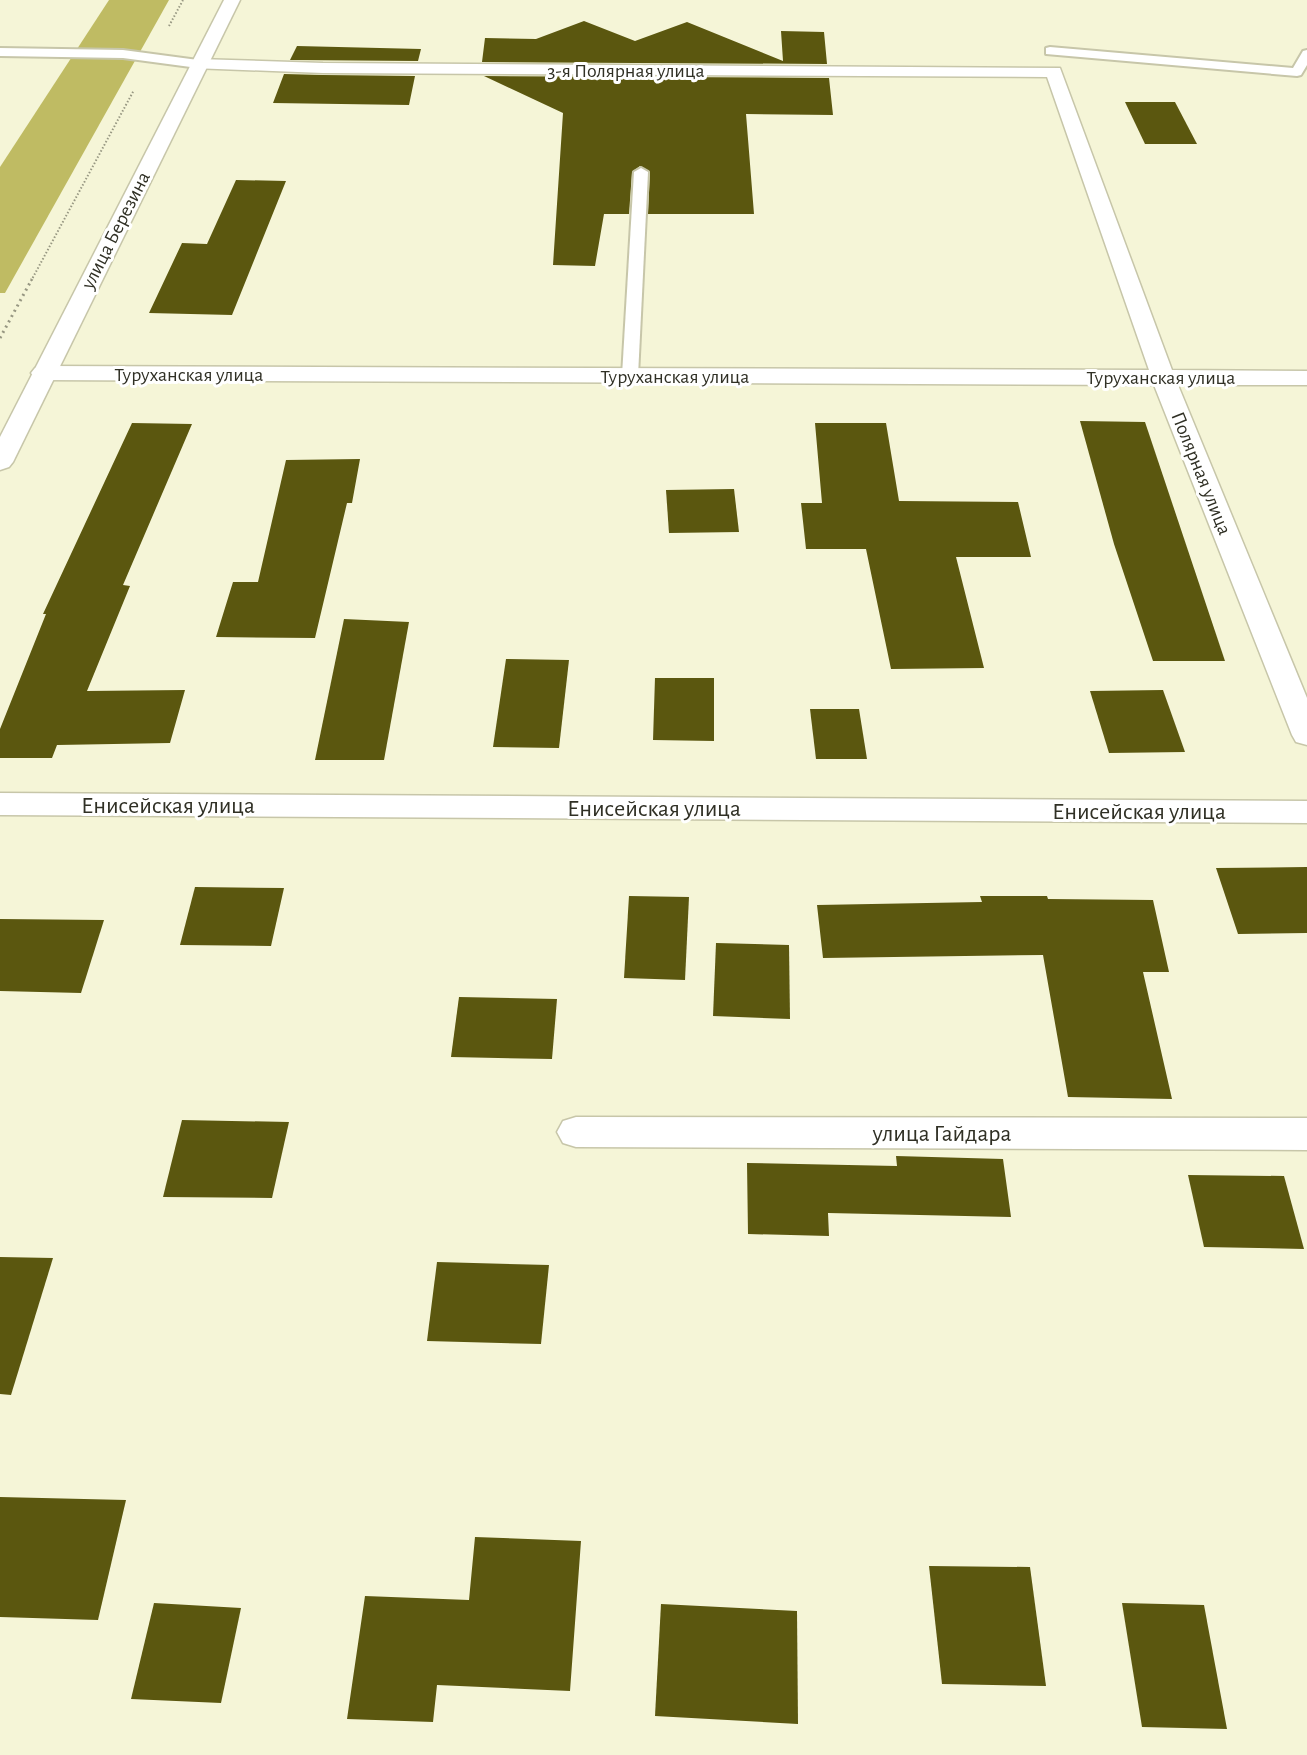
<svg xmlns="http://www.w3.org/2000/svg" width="1307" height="1755" font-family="'Alegreya Sans',sans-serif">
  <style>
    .forest { fill: #bfbb63 }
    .building { fill: #5b570f }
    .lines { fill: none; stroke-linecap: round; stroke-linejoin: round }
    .service-casing { stroke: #c7c6a9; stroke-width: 4 }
    .minor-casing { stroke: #c7c6a9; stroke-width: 3 }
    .tertiary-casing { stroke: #c7c6a9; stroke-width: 3 }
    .path-far1 { stroke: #979782; stroke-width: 2; stroke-dasharray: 1.5 2; stroke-linecap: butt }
    .path { stroke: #979782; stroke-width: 3; stroke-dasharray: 2 4; stroke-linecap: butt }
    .service { fill: #fff; fill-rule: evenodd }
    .minor { fill: #fff; fill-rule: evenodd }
    .tertiary { fill: #fff; fill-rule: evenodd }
    .labels { text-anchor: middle; stroke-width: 6; stroke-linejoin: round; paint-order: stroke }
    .far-street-label { font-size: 20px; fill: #303025; stroke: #fff }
    .street-label { font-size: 24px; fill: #303025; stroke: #fff }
  </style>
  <rect width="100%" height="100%" fill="#f5f5d7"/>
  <!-- forest -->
  <path class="forest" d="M109,0H169L5,293H0V167Z"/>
  <!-- building -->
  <g class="building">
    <path d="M584,21L635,41L687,22L783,61L781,31L824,32L827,64L482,62L485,38L536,39Z"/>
    <path d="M297,46L421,49L418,61L290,60Z"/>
    <path d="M284,74L323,75L415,76L409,105L273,103Z"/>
    <path d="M484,76L829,78L833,115L746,114L754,214H648L650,172L640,166L632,172L629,214H604L595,266L553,265L563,113Z"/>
    <path d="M1125,102H1175L1197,144H1145Z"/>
    <path d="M236,180L286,181L232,315L149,313L182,243L207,244Z"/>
    <path d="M1080,421L1145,422L1225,661H1153L1114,544Z"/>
    <path d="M132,423L192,424L123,585L130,586L87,691L185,690L170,743L57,745L52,758H0V729L46,614H43Z"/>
    <path d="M815,423H886L899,501L1018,502L1031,557H956L984,668L891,669L866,549H806L801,503H822Z"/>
    <path d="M360,459L352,503H347L315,638L216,637L233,582H258L286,460Z"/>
    <path d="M734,489L739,532L669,533L666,490Z"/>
    <path d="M344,619L409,622L384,760H315Z"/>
    <path d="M506,659L569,660L559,748L493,747Z"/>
    <path d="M655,678H714V741L653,740Z"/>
    <path d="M1163,690L1185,752L1109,753L1090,691Z"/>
    <path d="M810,709H859L867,759H816Z"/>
    <path d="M1307,867V933L1238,934L1216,868Z"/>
    <path d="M195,887L284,888L271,946L180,945Z"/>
    <path d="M629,896L689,897L685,980L624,978Z"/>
    <path d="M980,896H1047L1048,899L1153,900L1169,972H1143L1172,1099L1068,1097L1043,955L823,958L817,905L982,902Z"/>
    <path d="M0,919L104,920L81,993L0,991Z"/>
    <path d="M716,943L789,945L790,1019L713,1016Z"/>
    <path d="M459,997L557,999L552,1059L451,1057Z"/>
    <path d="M182,1120L289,1122L272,1198L163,1197Z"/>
    <path d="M896,1156L1003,1159L1011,1217L828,1213L829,1236L748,1234L747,1163L897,1166Z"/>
    <path d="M1188,1175L1284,1176L1304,1249L1204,1247Z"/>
    <path d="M0,1257L53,1258L11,1395L0,1394Z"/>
    <path d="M437,1262L549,1265L541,1344L427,1341Z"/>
    <path d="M0,1497L126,1500L98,1620L0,1617Z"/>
    <path d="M475,1537L581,1541L570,1691L437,1685L433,1722L347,1719L365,1596L469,1600Z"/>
    <path d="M929,1566L1030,1567L1046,1686L942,1684Z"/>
    <path d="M154,1603L241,1608L221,1703L131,1699Z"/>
    <path d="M1122,1603L1204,1605L1227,1729L1142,1727Z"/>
    <path d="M661,1604L797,1611L798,1724L655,1716Z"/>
  </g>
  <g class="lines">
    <defs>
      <g id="service">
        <path d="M1050,47L1293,68L1303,51L1307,50V65L1301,75L1297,76L1046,54V48Z"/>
        <path d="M0,48L123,50L198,60L204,64L198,68L123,58L0,56Z"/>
        <path d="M641,168L648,172L638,376L630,381L622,376L634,172Z"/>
      </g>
      <g id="minor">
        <path d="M198,59L323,63L1060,68L1172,370L1307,371V385H1178L1307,698V745L1296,742L1292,735L1154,385L43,380L35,378L31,373L35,368L43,366L1149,370L1047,77L323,73L192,68L189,64Z"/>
        <path d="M0,793L1307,801V823L0,815Z"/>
        <path d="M576,1117L1307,1118V1150L576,1147L563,1143L557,1132L563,1121Z"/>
      </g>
      <path id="tertiary" d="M224,0H240L13,462L9,467L0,470V437Z"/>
    </defs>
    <!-- service casing -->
    <use href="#service" class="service-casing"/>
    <!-- minor casing -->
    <use href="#minor" class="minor-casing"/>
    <!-- tertiary casing -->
    <use href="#tertiary" class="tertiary-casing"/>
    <!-- path-far1 -->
    <g class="path-far1">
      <path d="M169,26L183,0"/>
      <path d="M31,281L134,90"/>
    </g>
    <!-- path -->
    <path class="path" d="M0,338L32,279"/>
    <!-- service -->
    <use href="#service" class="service"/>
    <!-- minor -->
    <use href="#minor" class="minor"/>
    <!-- tertiary -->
    <use href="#tertiary" class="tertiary"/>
  </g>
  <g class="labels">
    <!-- far-street labels -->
    <g class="far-street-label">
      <text x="626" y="77">3-я Полярная улица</text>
      <text transform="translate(115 230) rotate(-63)" y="7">улица Березина</text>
      <text x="189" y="381">Туруханская улица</text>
      <text x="675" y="383">Туруханская улица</text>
      <text x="1161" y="384">Туруханская улица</text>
      <text transform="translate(1202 473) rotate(68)" y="7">Полярная улица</text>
    </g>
    <!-- street labels -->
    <g class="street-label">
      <text x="168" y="813">Енисейская улица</text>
      <text x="654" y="816">Енисейская улица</text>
      <text x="1139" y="819">Енисейская улица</text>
      <text x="942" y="1141">улица Гайдара</text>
    </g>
  </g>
</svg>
